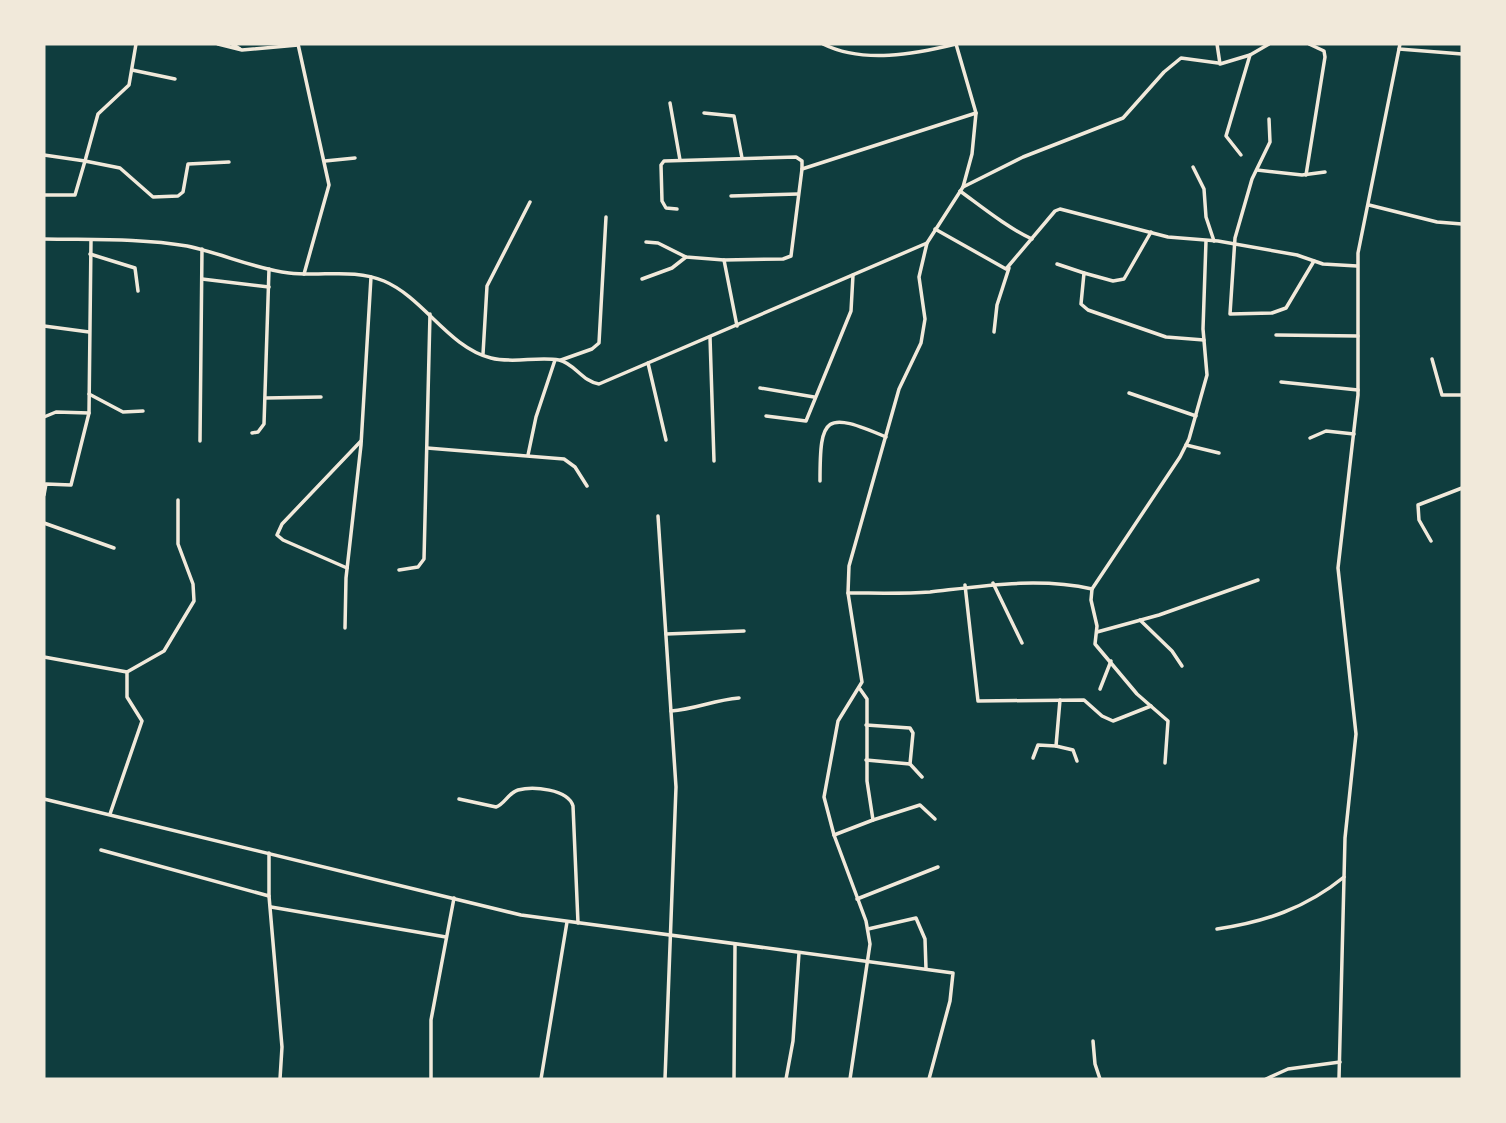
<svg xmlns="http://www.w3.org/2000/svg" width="1506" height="1123" font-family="Raleway,sans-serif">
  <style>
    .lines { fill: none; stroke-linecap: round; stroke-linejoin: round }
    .minor { stroke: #f1e9da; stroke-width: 3.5 }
  </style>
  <rect width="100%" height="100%" fill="#0f3d3e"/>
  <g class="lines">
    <!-- minor -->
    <g class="minor">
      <path d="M218,44L242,50L298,45"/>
      <path d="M232,44L240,49"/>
      <path d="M298,44L329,185L304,274"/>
      <path d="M823,44C863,64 915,54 956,44"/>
      <path d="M1217,44L1220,64L1250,55"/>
      <path d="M1399,49L1462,54"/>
      <path d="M132,70L175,79"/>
      <path d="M670,103L680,160"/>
      <path d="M704,113L734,116L742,158"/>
      <path d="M1269,119L1270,142L1252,179L1235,238L1230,314L1272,313L1286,308L1314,261"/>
      <path d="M44,155L85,161L98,114L129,85L136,44"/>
      <path d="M1241,155L1226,136L1250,55L1269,44"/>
      <path d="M325,161L355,158"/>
      <path d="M1193,167L1204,189L1206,217L1214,241"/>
      <path d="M1257,170L1302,175L1325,172"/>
      <path d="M1306,175L1325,57L1324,51L1309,44"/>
      <path d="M963,187L1023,157L1123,118L1164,72L1181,58L1218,63"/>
      <path d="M960,191C982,207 1008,228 1032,239"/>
      <path d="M44,195H75L85,161L120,168L153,197L178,196L183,192L188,164L229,162"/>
      <path d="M731,196L798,194"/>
      <path d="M1369,205L1437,222L1462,224"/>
      <path d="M677,209L666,208L662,201L661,165L664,161L796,157L802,161V169"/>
      <path d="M935,229L1006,269L1055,211L1060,209L1168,237L1218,241L1297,255L1323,264L1357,266"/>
      <path d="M1151,232L1124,279L1113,281L1084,273L1081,304L1088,310L1166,337L1204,340"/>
      <path d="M44,239C91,240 140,238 187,246C221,253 255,269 289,273C322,277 353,268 384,281C424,298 448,347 491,358C513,364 537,356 559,360C574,363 583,382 599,384L927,243"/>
      <path d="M646,242L658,243L686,257L724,260"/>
      <path d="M90,254L135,268L138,291"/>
      <path d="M1057,264L1084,273"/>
      <path d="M202,279L269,287"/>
      <path d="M642,279L672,268L686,257"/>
      <path d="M44,326L89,332"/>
      <path d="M737,326L724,260L783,259L791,256L802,169L976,113"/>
      <path d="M994,332L997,305L1009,268"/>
      <path d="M1276,335L1358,336"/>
      <path d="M710,337L714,461"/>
      <path d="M483,354L487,286L530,202"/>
      <path d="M1432,359L1442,395H1462"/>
      <path d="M561,360L592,349L599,343L606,217"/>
      <path d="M648,363L666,440"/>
      <path d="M1281,382L1358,390"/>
      <path d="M760,388L814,397"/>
      <path d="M1129,393L1196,416"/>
      <path d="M89,394L123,412L143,411"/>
      <path d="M266,398L321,397"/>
      <path d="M766,416L806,421L851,311L853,275"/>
      <path d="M44,417L56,412L89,413"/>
      <path d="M252,433L258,432L264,424L269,269"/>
      <path d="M1310,438L1326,431L1354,434"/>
      <path d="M200,441L202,249"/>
      <path d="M1186,445L1219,453"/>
      <path d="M427,448L564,459L575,467L587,486"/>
      <path d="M528,455L536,417L555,360"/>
      <path d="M820,481C820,415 825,411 886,437"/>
      <path d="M44,495L46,484L71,485L89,413L91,240"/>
      <path d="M658,516L676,787L665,1079"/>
      <path d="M44,523L114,548"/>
      <path d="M1431,541L1419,520L1418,505L1462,488"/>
      <path d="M347,568L283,540L277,535L282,524L361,441"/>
      <path d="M399,570L418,567L424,559L430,314"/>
      <path d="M993,583L1022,643"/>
      <path d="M965,585L978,701L1084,700L1102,716L1113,721L1151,706"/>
      <path d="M1092,589L1091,600L1097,626L1095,644L1137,694L1168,721L1165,763"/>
      <path d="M848,593C875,593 903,594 930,592C983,586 1038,577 1092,589L1180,457L1189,439L1207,375L1203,329L1206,241"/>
      <path d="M1140,620L1172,651L1182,666"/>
      <path d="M345,628L346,578L361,445L371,277"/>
      <path d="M1097,632L1159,615L1258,580"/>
      <path d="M666,634L744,631"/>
      <path d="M44,657L127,672"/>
      <path d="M1100,689L1111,661"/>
      <path d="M1060,700L1056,746L1073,750L1077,761"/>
      <path d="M671,711C696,709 714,700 739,698"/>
      <path d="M866,725L910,728L913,733L910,764"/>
      <path d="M1033,758L1038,745L1056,746"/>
      <path d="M866,760L910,764L922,777"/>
      <path d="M44,799L521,915L953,973L950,1001L929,1079"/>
      <path d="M459,799L496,807C505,804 508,793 518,790C533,786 568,789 573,806L578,923"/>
      <path d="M110,814L142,721L127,697V672L164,651L194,601L193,584L178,544V500"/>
      <path d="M873,820L920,805L935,819"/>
      <path d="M834,835L873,820L867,781V699L860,689"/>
      <path d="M101,850L269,896V853"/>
      <path d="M269,896L282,1047L280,1079"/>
      <path d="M857,899L938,867"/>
      <path d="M271,907L446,937"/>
      <path d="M868,929L916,918L925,939L926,969"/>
      <path d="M1217,929C1265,922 1306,908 1344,877"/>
      <path d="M1093,1041L1095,1064L1100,1079"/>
      <path d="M431,1079V1020L454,898"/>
      <path d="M541,1079L567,922"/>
      <path d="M734,1079L735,945"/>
      <path d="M786,1079L793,1041L799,953"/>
      <path d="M850,1079L870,944L866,921L834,835L824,797L838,721L862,682L848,593L849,566L899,389L921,343L925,319L919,277L927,243L963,187L972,154L976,113L956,44"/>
      <path d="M1266,1079L1288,1069L1340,1062"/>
      <path d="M1339,1079L1345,838L1356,734L1338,568L1358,395V253L1400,44"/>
    </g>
  </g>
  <!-- border -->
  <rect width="1506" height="1123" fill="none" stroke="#f1e9da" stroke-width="91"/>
</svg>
